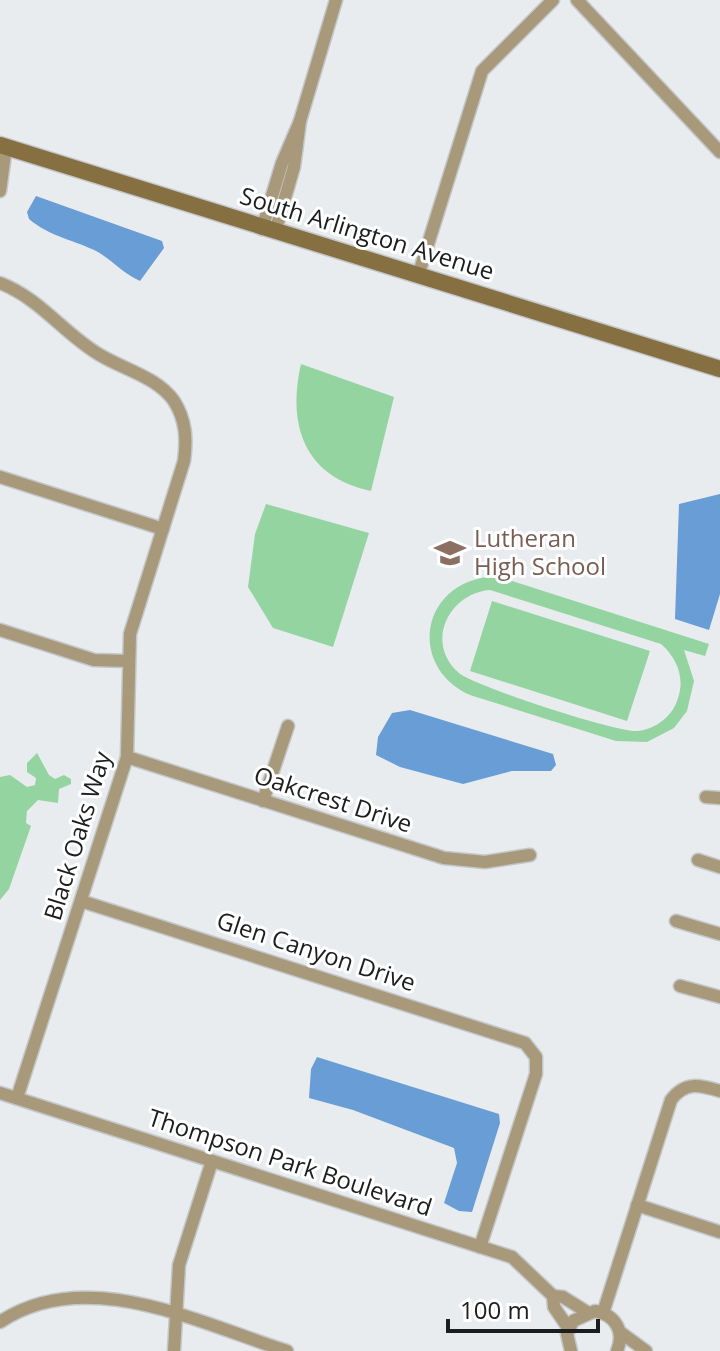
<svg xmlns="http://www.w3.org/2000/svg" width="720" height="1351" font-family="'Open Sans',sans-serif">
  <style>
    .green { fill: #94d4a0; fill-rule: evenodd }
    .water { fill: #689dd6 }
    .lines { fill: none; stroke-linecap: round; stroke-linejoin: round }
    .minor-casing { stroke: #c3c7c9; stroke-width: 15 }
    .secondary-casing { stroke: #c3c7c9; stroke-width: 19 }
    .minor { stroke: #a7997a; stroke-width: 12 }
    .secondary { stroke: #867042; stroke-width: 16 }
    .labels { text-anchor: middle; stroke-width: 6; stroke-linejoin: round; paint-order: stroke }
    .street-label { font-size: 24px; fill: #1c1d1e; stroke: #fff }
    .education-label { font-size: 24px; fill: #785e54; stroke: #fff; text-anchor: start }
  </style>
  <rect width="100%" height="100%" fill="#e8ecef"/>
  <!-- green -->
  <g class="green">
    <path d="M301,364L394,397L371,491C304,477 287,425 301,364Z"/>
    <path d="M266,504L369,533L333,647L273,628L248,587L255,534Z"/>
    <path d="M488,577L509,580L709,644L705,656L684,650L694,681L687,711L674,728L647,742L616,741L470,695C408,667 420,585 488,577ZM490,590L661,644C677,658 685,678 678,698C673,716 656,729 638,731C618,733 474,686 459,673C424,643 449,593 490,590Z"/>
    <path d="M492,601L650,651L627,721L470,671Z"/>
    <path d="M37,753L49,775L55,779L64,775L71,779V784L59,789L58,803L38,800L27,811L26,823L31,826L9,889L0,900V777L10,775L27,787L35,785L36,778L27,772V763Z"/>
  </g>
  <!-- water -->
  <g class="water">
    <path d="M36,196L162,241L164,248L140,281C124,274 113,261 98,252C75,240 50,237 29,219L27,212Z"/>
    <path d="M720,494V594L709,630L675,619L679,504Z"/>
    <path d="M410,710L553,754L556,765L551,771H512L463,784L400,767L376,755L378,737L392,713Z"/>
    <path d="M317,1057L499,1114L500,1123L472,1212L459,1211L444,1203L457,1163L454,1148L353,1110L309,1098L311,1069Z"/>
  </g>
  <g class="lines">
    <defs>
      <g id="minor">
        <path d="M577,0L720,152"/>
        <path d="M300,121L336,0"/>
        <path d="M0,191L6,147"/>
        <path d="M262,229L282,163L300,121L294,167L275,232"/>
        <path d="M419,273L482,71L553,0"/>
        <path d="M0,283C41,299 64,334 100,355C125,370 157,377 174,401C186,420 187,439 184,461L130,634L127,757L17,1098"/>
        <path d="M0,477L163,529"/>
        <path d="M0,630L94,660L127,661"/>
        <path d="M127,757L444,858L485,862L530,855"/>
        <path d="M706,797L720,798"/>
        <path d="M263,801L288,726"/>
        <path d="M698,860L720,867"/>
        <path d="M81,901L525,1043L536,1057V1074L480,1247"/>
        <path d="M676,921L720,934"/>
        <path d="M680,986L720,997"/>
        <path d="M0,1093L512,1257L553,1296L554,1307L569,1329"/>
        <path d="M637,1205L720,1232"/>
        <path d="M553,1296L563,1297L587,1312"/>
        <path d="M603,1313L671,1100C685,1081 700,1085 720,1091"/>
        <path d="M0,1322C86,1264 201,1324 287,1351"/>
        <path d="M620,1332L646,1351"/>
        <path d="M174,1351L179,1265L212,1161"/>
        <path d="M571,1351L567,1334L573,1321L595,1311C616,1315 625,1332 617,1351"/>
      </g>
      <path id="secondary" d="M0,145L720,369"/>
    </defs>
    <!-- minor casing -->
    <use href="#minor" class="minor-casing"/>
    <!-- secondary casing -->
    <use href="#secondary" class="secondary-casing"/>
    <!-- minor -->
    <use href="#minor" class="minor"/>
    <!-- secondary -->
    <use href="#secondary" class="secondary"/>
  </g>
  <!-- icons -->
  <defs>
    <symbol id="school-bare" viewBox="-9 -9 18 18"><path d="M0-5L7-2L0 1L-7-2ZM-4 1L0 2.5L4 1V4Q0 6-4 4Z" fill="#8d6e63" stroke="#fff" stroke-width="2.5" paint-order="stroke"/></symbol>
  </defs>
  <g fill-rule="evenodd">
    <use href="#school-bare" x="428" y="531" width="44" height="44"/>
  </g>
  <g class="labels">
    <!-- street labels -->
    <g class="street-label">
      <text transform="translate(367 234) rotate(17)" y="8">South Arlington Avenue</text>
      <text transform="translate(333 800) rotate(18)" y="8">Oakcrest Drive</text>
      <text transform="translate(78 836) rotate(-73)" y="8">Black Oaks Way</text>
      <text transform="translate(316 952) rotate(18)" y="8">Glen Canyon Drive</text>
      <text transform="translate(290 1163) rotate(18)" y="8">Thompson Park Boulevard</text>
    </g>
    <!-- education labels -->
    <g class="education-label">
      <text x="474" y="547">Lutheran<tspan x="474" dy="28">High School</tspan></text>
    </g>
  </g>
  <!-- scale -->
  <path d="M448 1319v12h150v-12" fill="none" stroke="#1c1d1e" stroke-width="4"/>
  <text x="460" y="1319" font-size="24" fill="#1c1d1e" stroke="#ffffff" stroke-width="6" paint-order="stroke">100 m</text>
</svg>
